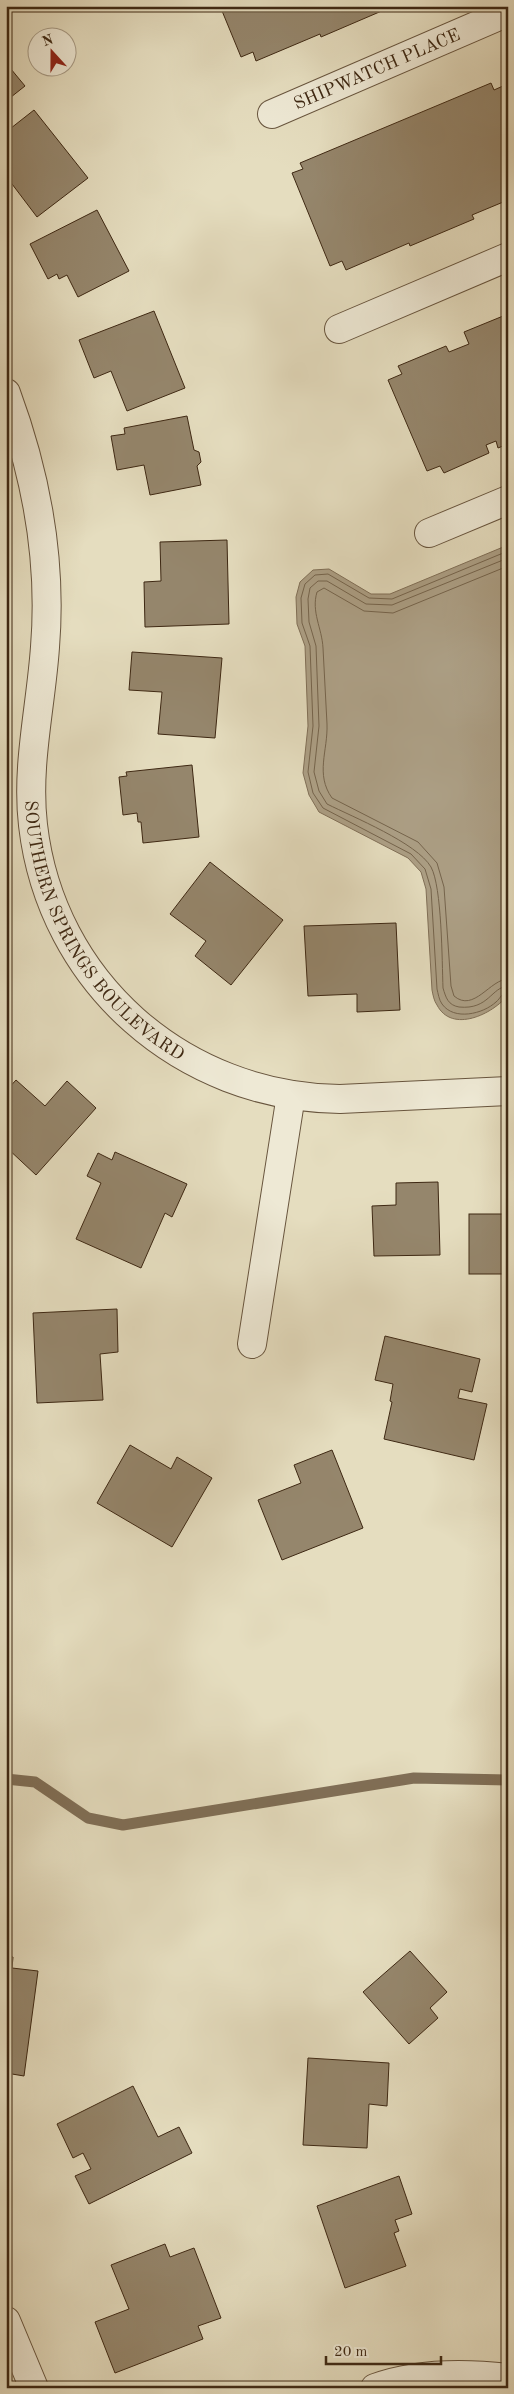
<svg xmlns="http://www.w3.org/2000/svg" width="514" height="2394" font-family="'Old Standard TT',serif">
  <style>
    .water { fill: #ac9f85; stroke: #806f57 }
    .lines { fill: none; stroke-linecap: round; stroke-linejoin: round }
    .shore { stroke: #75644c; stroke-width: 1 }
    .stream { stroke: #806f57; stroke-width: 11 }
    .building { fill: #95866c; stroke: #3e2813 }
    .minor-casing { stroke: #68553e; stroke-width: 30 }
    .minor { stroke: #eee9d5; stroke-width: 28 }
    .labels { text-anchor: middle; stroke-width: 4; stroke-linejoin: round; paint-order: stroke }
    .street-label { font-size: 18px; fill: #3e2813; stroke: #eee9d5 }
  </style>
  <rect width="100%" height="100%" fill="#e5ddbf"/>
  <filter id="stains"><feTurbulence type="fractalNoise" baseFrequency=".004" numOctaves="4"/><feColorMatrix values="0 0 0 0 .2 0 0 0 0 .09 0 0 0 0 .02 0 0 0 .5 -.17"/></filter>
  <radialGradient id="worn" r=".72"><stop offset=".6" stop-color="#630" stop-opacity="0"/><stop offset="1" stop-color="#630" stop-opacity=".3"/></radialGradient>
  <!-- water -->
  <path class="water" d="M508,545V995C493,1014 452,1034 437,1005C434,1001 433,995 432,990L426,889L421,872L408,858L319,812L309,795L303,773L308,726L305,646L297,624L296,597L300,582L313,570L329,569L371,594H390Z"/>
  <g class="lines">
    <!-- shore -->
    <g class="shore">
      <path d="M508,551L392,599L369,598L328,574L315,575L305,584L301,598L302,623L310,646L313,726L308,772L313,793L323,808L411,854L425,869L431,889L437,989C438,993 439,1000 442,1004C454,1021 483,1014 496,1002C501,998 501,993 508,992"/>
      <path d="M508,558L392,605L366,604L327,581H318L310,588L308,599L309,622L316,646L319,726L314,772L319,791L327,804C353,817 417,843 431,867C442,887 442,961 443,988C446,998 448,1005 459,1007C489,1010 491,987 508,986"/>
      <path d="M508,566L393,613L364,611L324,588L317,592C311,612 322,628 323,648C324,673 326,699 327,724C328,751 315,774 332,798L418,842L437,863L444,887L451,986L454,996C474,1013 490,979 508,979"/>
    </g>
    <!-- stream -->
    <path class="stream" d="M6,1779L35,1782L88,1818L123,1825L414,1778L508,1780"/>
  </g>
  <!-- building -->
  <g class="building">
    <path d="M220,6H383L384,10L321,37L320,34L256,61L253,52L241,57Z"/>
    <path d="M6,63L25,86L6,101Z"/>
    <path d="M491,83L494,90L503,86L508,96V200L472,215L474,219L410,246L409,243L346,270L342,261L330,266L292,173L303,169L300,163Z"/>
    <path d="M34,110L88,178L37,217L9,180L6,182V132Z"/>
    <path d="M97,210L129,271L78,297L67,275L59,279L57,274L48,279L30,244Z"/>
    <path d="M154,311L185,388L127,411L111,371L94,378L79,340Z"/>
    <path d="M508,314V444L498,448L496,441L486,445L489,453L444,473L440,466L427,471L388,380L402,374L398,366L446,346L449,352L469,344L464,332Z"/>
    <path d="M187,416L194,450L199,452L201,462L197,466L201,485L150,495L144,465L117,470L111,436L125,434L124,428Z"/>
    <path d="M227,540L229,624L145,627L144,582L161,581L160,542Z"/>
    <path d="M132,652L222,658L215,738L158,734L162,692L129,690Z"/>
    <path d="M192,765L199,837L143,843L141,822H138L137,813L123,815L119,777L127,776L126,772Z"/>
    <path d="M210,862L283,920L231,985L195,956L206,941L170,914Z"/>
    <path d="M396,923L400,1010L357,1012V994L308,996L304,926Z"/>
    <path d="M16,1080L45,1106L67,1081L96,1108L36,1175L6,1147V1091Z"/>
    <path d="M115,1152L187,1184L172,1217L165,1213L141,1268L76,1239L101,1183L87,1176L98,1153L112,1160Z"/>
    <path d="M438,1182L440,1255L374,1256L372,1206L396,1205V1183Z"/>
    <rect x="469" y="1214" width="39" height="60"/>
    <path d="M117,1309L118,1352L100,1354L103,1400L37,1403L33,1313Z"/>
    <path d="M385,1336L480,1359L472,1392L460,1389L458,1398L487,1404L474,1460L384,1439L392,1402L390,1401L393,1384L375,1380Z"/>
    <path d="M130,1445L171,1469L177,1457L212,1478L172,1547L97,1503Z"/>
    <path d="M332,1450L363,1528L282,1560L258,1500L301,1483L294,1465Z"/>
    <path d="M506,1950H508V1991H504Z"/>
    <path d="M410,1951L447,1992L430,2008L438,2018L409,2044L363,1992Z"/>
    <path d="M6,1956L13,1957L12,1968L38,1971L24,2076L6,2073Z"/>
    <path d="M308,2058L389,2063L387,2106L369,2104L367,2148L303,2145Z"/>
    <path d="M133,2086L158,2137L179,2127L192,2153L89,2204L75,2176L91,2169L83,2153L73,2158L57,2124Z"/>
    <path d="M399,2176L412,2214L395,2220L399,2231L394,2233L406,2266L345,2288L317,2206Z"/>
    <path d="M165,2244L170,2257L194,2248L221,2318L198,2326L203,2339L115,2373L95,2322L129,2309L111,2265Z"/>
  </g>
  <g class="lines">
    <defs>
      <g id="minor">
        <path id="s1" d="M272,114L508,12"/>
        <path d="M339,329L508,257"/>
        <path id="s2" d="M6,393C36,474 52,561 45,647C41,706 26,766 33,825C51,982 182,1097 340,1099L508,1091"/>
        <path d="M429,533L508,500"/>
        <path d="M252,1344L291,1095"/>
        <path d="M6,2321L34,2388"/>
        <path d="M375,2388C416,2373 465,2373 508,2378"/>
      </g>
    </defs>
    <!-- minor casing -->
    <use href="#minor" class="minor-casing"/>
    <!-- minor -->
    <use href="#minor" class="minor"/>
  </g>
  <g class="labels">
    <!-- street labels -->
    <g class="street-label">
      <text dy="6" stroke="none"><textPath href="#s1" startOffset="114">SHIPWATCH PLACE</textPath></text>
      <text dy="6" stroke="none"><textPath href="#s2" startOffset="568">SOUTHERN SPRINGS BOULEVARD</textPath></text>
    </g>
  </g>
  <!-- margin -->
  <rect width="514" height="2394" fill="none" stroke="#e5ddbf" stroke-width="25"/>
  <rect x="8" y="8" width="499" height="2379" fill="none" stroke="#3e2813" stroke-width="2.5"/>
  <rect x="12" y="12" width="489" height="2369" fill="none" stroke="#3e2813"/>
  <!-- north arrow -->
  <g transform="translate(52 52) rotate(339)"><circle r="24" fill="#eee9d5" stroke="#a89c87"/>
  <path d="M0-4L9 19L0 12L-9 19Z" fill="#8f2418"/>
  <text y="-8" font-size="14" font-weight="bold" text-anchor="middle" fill="#3e2813">N</text>
  </g>
  <!-- scale -->
  <path d="M326 2356v8h115v-8" fill="none" stroke="#3e2813" stroke-width="2.5"/>
  <text x="334" y="2356" font-size="15" fill="#3e2813" stroke="#eee9d5" stroke-width="4" paint-order="stroke">20 m</text>
  <rect width="100%" height="100%" filter="url(#stains)"/>
  <rect width="100%" height="100%" fill="url(#worn)"/>
</svg>
